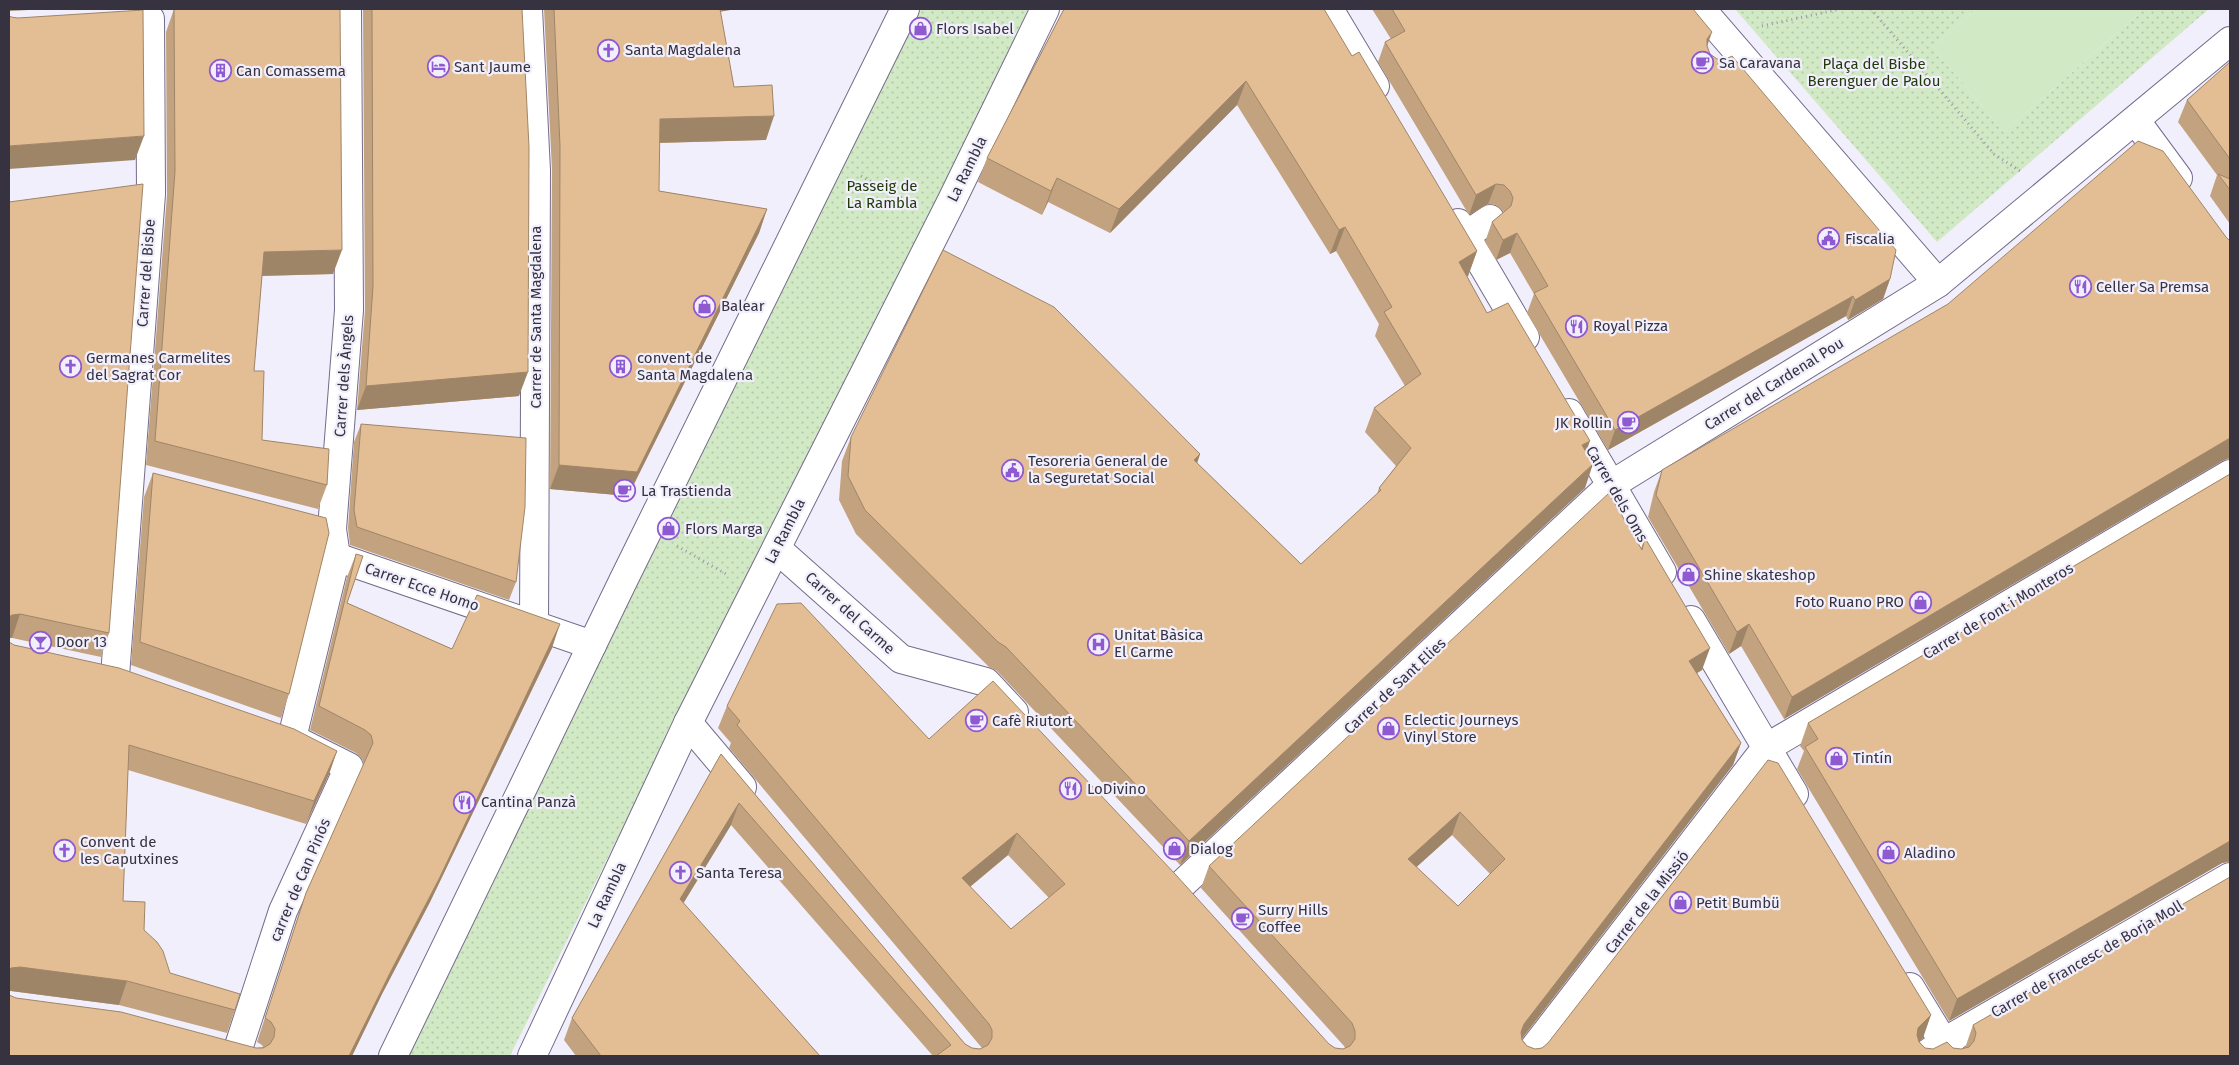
<svg xmlns="http://www.w3.org/2000/svg" width="2239" height="1065" font-family="'Fira Sans',sans-serif">
  <style>
    .green { fill: url(#green-dots) }
    .pitch { fill: #d2e9c5 }
    .lines { fill: none; stroke-linecap: round; stroke-linejoin: round }
    .minor-casing { stroke: #746c8b; stroke-width: 30 }
    .path { stroke: #9b98a6; stroke-width: 3; stroke-dasharray: 1 4; stroke-linecap: butt }
    .minor { stroke: #fff; stroke-width: 28 }
    .wall { fill: #c3a37f; fill-rule: evenodd }
    .shaded-wall { fill: #9f8568 }
    .building { fill: #e3be94; stroke: #9f8568; fill-rule: evenodd }
    .labels { text-anchor: middle; stroke-width: 4.5; stroke-linejoin: round; paint-order: stroke }
    .poi-label { font-size: 15px; fill: #363240; stroke: #f2effd; text-anchor: start }
    .park-label { font-size: 15px; fill: #1f3907; stroke: #f2effd }
    .street-label { font-size: 15px; fill: #363240; stroke: #f2effd }
  </style>
  <defs>
    <pattern id="green-dots" width="8" height="8" patternUnits="userSpaceOnUse" patternTransform="scale(1.25)"><rect width="8" height="8" fill="#d2e9c5"/><path d="M2 2h.1M6 6h.1" fill="none" stroke="#b5c8aa" stroke-width="1.8" stroke-linecap="round"/></pattern>
  </defs>
  <rect width="100%" height="100%" fill="#f2effd"/>
  <!-- green -->
  <g class="green">
    <path d="M915,9H1031L931,215L788,492L510,1056H401Z"/>
    <path d="M1735,9H1976L1932,47L2004,132L2144,9H2209L1937,242Z"/>
  </g>
  <!-- pitch -->
  <path class="pitch" d="M1976,9H2144L2004,132L1932,47Z"/>
  <g class="lines">
    <defs>
      <g id="minor">
        <path d="M528,9L536,171L534,626"/>
        <path d="M1329,9L1375,86"/>
        <path d="M1701,9L1938,283"/>
        <path d="M2136,121L2178,178"/>
        <path d="M1458,223L1525,337"/>
        <path d="M1465,236L1490,219"/>
        <path d="M1569,413L1662,572"/>
        <path d="M777,549L901,659L986,682L1014,712"/>
        <path d="M336,557L592,645"/>
        <path d="M1691,620L1794,794"/>
        <path d="M115,676L151,194L150,19"/>
        <path d="M688,723L742,787"/>
        <path d="M292,738L336,557L332,529L349,310L347,9"/>
        <path d="M1179,887L1611,485L1938,283L2230,41"/>
        <path d="M1910,987L1952,1056"/>
        <path d="M237,1052L283,911L349,767L301,743"/>
        <path d="M393,1056L623,581L905,9"/>
        <path d="M532,1056L688,723L951,202L1045,9"/>
        <path d="M1528,1056L1766,748L2230,474"/>
        <path d="M1924,1056L1944,1042L2230,877"/>
      </g>
    </defs>
    <!-- minor casing -->
    <use href="#minor" class="minor-casing"/>
    <!-- path -->
    <g class="path">
      <path d="M1871,9L1994,154L2020,171"/>
      <path d="M1762,26L1840,9"/>
      <path d="M861,176L913,204"/>
      <path d="M677,546L726,574"/>
    </g>
    <!-- minor -->
    <use href="#minor" class="minor"/>
  </g>
  <!-- wall -->
  <g class="wall">
    <path d="M174,9L333,274L262,276L254,371L262,440L327,485L318,509L146,465L167,195L166,32Z"/>
    <path d="M363,9H522L519,396L357,410L365,310Z"/>
    <path d="M544,9H736L720,11L734,87L766,140L659,143V191L767,209L759,233L628,496L550,489L552,170Z"/>
    <path d="M1064,9L1352,56L1477,251L1468,276H1467L1487,313L1586,451L1585,488L1180,865L997,671L989,667L856,534L839,500L842,461L851,437L1200,454L1197,463L1301,564L1377,494L1379,488L1396,466L1365,432L1374,408L1405,386L1375,336L1379,324L1336,251L1330,254L1237,105L1110,233L1048,202L1042,215L978,182L987,158Z"/>
    <path d="M1372,9H1693L1710,54L1890,279L1883,299L1848,320L1846,316L1608,450L1527,313L1534,294L1510,253L1496,260L1485,242L1492,222L1504,212L1503,211L1496,205L1488,204L1469,215L1378,62L1385,42L1391,39Z"/>
    <path d="M2230,62V224L2210,196L2217,175L2178,122L2187,100Z"/>
    <path d="M9,202L109,633L101,657L12,638Z"/>
    <path d="M2226,237L2230,241V459L2222,461L1784,719L1741,646L1729,654L1648,517L1654,492L1662,470Z"/>
    <path d="M361,424L516,582L509,600L350,545L348,528L354,442Z"/>
    <path d="M153,473L289,694L281,718L131,665L144,497Z"/>
    <path d="M2230,474V862L2222,863L1949,1021L1797,769L1804,751L1800,746L1808,723Z"/>
    <path d="M1645,538L1702,670L1697,673L1741,743L1733,765L1522,1039L1527,1046L1535,1049L1923,1038L1919,1041L1925,1048L1933,1049L1953,1048L1961,1049L1965,1048L1973,1025L2230,1056H933L731,825L683,903L820,1056H576L564,1040L572,1018L721,754L965,1044L972,1048L980,1049L982,1048L729,748L731,743L718,728L727,706L929,739L1329,1044L1335,1048L1343,1049L1345,1048L1344,1046L1201,888L1209,866L1641,548ZM1452,835L1490,874L1458,906L1416,867ZM1008,855L1049,898L1011,929L970,887Z"/>
    <path d="M356,554L347,603L452,649L552,648L430,902L382,994L352,1056H9L16,998L256,1048L263,1047L262,1045L257,1042L298,917L306,893L364,764L362,759L356,753L310,730L347,577Z"/>
    <path d="M14,645L337,751L329,774L306,824L128,770L123,901L144,930L170,973L235,1010L227,1033L119,1005L11,991Z"/>
  </g>
  <!-- shaded-wall -->
  <g class="shaded-wall">
    <path d="M9,9H49L9,11Z"/>
    <path d="M709,9H736L708,14Z"/>
    <path d="M1712,32L1705,52L1707,39Z"/>
    <path d="M1246,81L1237,105L1110,233L1119,209Z"/>
    <path d="M774,116L766,140L651,143L660,119Z"/>
    <path d="M144,136L135,160L9,169V146Z"/>
    <path d="M1057,178L1048,202L1042,215L1051,191Z"/>
    <path d="M1496,184L1488,204L1469,215L1476,195Z"/>
    <path d="M767,209L759,233L628,496L550,489L559,465Z"/>
    <path d="M1345,227L1336,251L1330,254L1339,230Z"/>
    <path d="M1517,233L1510,253L1496,260L1503,240Z"/>
    <path d="M342,250L333,274L255,276L264,252Z"/>
    <path d="M1477,251L1468,276L1450,286L1459,262Z"/>
    <path d="M1890,279L1883,299L1848,320L1855,300Z"/>
    <path d="M1853,296L1846,316L1608,450L1615,430Z"/>
    <path d="M528,372L519,396L357,410L366,386Z"/>
    <path d="M2230,438V456L2229,458L2222,461L1784,719L1792,697Z"/>
    <path d="M1590,441L1581,466L1582,445Z"/>
    <path d="M1200,454L1192,479L1194,460Z"/>
    <path d="M1593,464L1585,488L1180,865L1189,841Z"/>
    <path d="M20,614L12,638H9V617L12,615Z"/>
    <path d="M560,624L552,648L430,902L382,994L352,1056H349Z"/>
    <path d="M1749,624L1741,646L1729,654L1737,632Z"/>
    <path d="M1710,648L1702,670L1681,683L1689,661Z"/>
    <path d="M1741,743L1733,765L1516,1046L1524,1024Z"/>
    <path d="M337,751L329,774L306,824L314,801Z"/>
    <path d="M739,803L731,825L672,922L680,899Z"/>
    <path d="M1460,812L1452,835L1400,882L1408,859Z"/>
    <path d="M1017,833L1008,855L954,900L962,878Z"/>
    <path d="M2230,841V861L2222,863L1949,1021L1957,999Z"/>
    <path d="M20,967L127,981L119,1005L11,991H9V970L11,968Z"/>
    <path d="M1931,1015L1923,1038L1910,1050L1918,1028Z"/>
  </g>
  <!-- building -->
  <g class="building">
    <path d="M174,9H340L342,250L264,252L254,371H264L262,440L329,449L327,485L155,441L175,171Z"/>
    <path d="M372,9H522L529,147L528,372L366,386L373,286Z"/>
    <path d="M554,9H720L734,87L772,85L774,116L660,119L659,191L767,209L637,472L559,465L560,146Z"/>
    <path d="M1064,9H1324L1352,56L1359,52L1477,251L1459,262L1487,313L1508,303L1590,441L1582,445L1593,464L1189,841L1006,647L998,642L865,510L848,476L851,437L943,250L1054,307L1200,454L1194,460L1301,564L1381,490L1379,488L1411,448L1374,408L1421,374L1384,312L1392,307L1345,227L1339,230L1246,81L1119,209L1057,178L1051,191L987,158Z"/>
    <path d="M1392,9H1693L1712,32L1707,39V46L1710,54L1717,59H1726L1732,56L1896,250L1890,279L1855,300L1853,296L1615,430L1534,293L1548,286L1517,233L1503,240L1492,222L1511,206L1513,198L1510,191L1504,185L1496,184L1476,195L1385,42L1405,31Z"/>
    <path d="M143,10L144,136L9,146V15L11,17L18,18Z"/>
    <path d="M2230,62V159L2187,100Z"/>
    <path d="M2138,141L2163,151L2226,237L2230,241V438L1792,697L1749,624L1737,632L1656,495L1662,470L1948,304Z"/>
    <path d="M2218,174L2230,179V190Z"/>
    <path d="M143,184L109,633L20,614L12,615L9,617V202Z"/>
    <path d="M361,424L526,438L525,507L516,582L357,527L354,510Z"/>
    <path d="M153,473L326,518L329,533L289,694L140,642Z"/>
    <path d="M2230,474V841L1957,999L1805,747L1818,739L1808,723Z"/>
    <path d="M1609,493L1642,550L1645,538L1710,648L1689,661L1741,743L1524,1024L1521,1032L1522,1040L1527,1046L1535,1049L1542,1048L1548,1043L1768,760L1778,763L1931,1015L1918,1028L1917,1035L1919,1042L1925,1048L1933,1049L1947,1042L1953,1048L1961,1049L1969,1047L1974,1041L1976,1033L1973,1025L2230,877V1056H936L951,1045L739,803L680,899L820,1056H601L572,1018L721,754L965,1044L972,1048L980,1049L988,1045L992,1038V1030L989,1024L737,725L740,721L727,706L777,604L801,603L929,739L993,681L1176,875L1329,1044L1335,1048L1343,1049L1350,1046L1355,1039V1031L1352,1023L1209,866ZM1460,812L1505,859L1458,906L1408,859ZM1017,833L1065,884L1011,929L962,878Z"/>
    <path d="M356,554L363,556L347,603L452,649L477,595L560,624L439,879L391,971L349,1056H9V995L16,998L121,1012L256,1048H263L270,1044L274,1037L275,1029L271,1022L265,1018L306,893L373,743L371,735L365,730L319,706Z"/>
    <path d="M9,642L14,645L119,668L294,729L337,751L314,801L129,745L123,901L145,902L144,930L157,942L163,951L170,973L240,994L235,1010L127,981L20,967L11,968L9,970Z"/>
  </g>
  <!-- icons -->
  <defs>
    <symbol id="shop-ring" viewBox="-11 -11 22 22"><circle r="9.5" fill="#f2effd" stroke="#8f59d1" stroke-width="1.5"/><path d="M-5-2.5h2.3a2.7 3.5 0 0 1 5.4 0H5L5.5 6h-11ZM-1.5-2.5h3a1.5 2.3 0 0 0-3 0Z" fill="#8f59d1"/></symbol>
    <symbol id="church-ring" viewBox="-11 -11 22 22"><circle r="9.5" fill="#f2effd" stroke="#8f59d1" stroke-width="1.5"/><path d="M-1.2-6h2.4v3.5h3.3v2.4h-3.3V6h-2.4V-.1h-3.3v-2.4h3.3Z" fill="#8f59d1"/></symbol>
    <symbol id="cafe-ring" viewBox="-11 -11 22 22"><circle r="9.5" fill="#f2effd" stroke="#8f59d1" stroke-width="1.5"/><path d="M-5.5-4.5H6V0H3Q3 3.5 0 3.5H-2.5Q-5.5 3.5-5.5 0ZM3-3.2v2h1.7v-2ZM-6 4.5H4V6H-6Z" fill="#8f59d1"/></symbol>
    <symbol id="hotel-ring" viewBox="-11 -11 22 22"><circle r="9.5" fill="#f2effd" stroke="#8f59d1" stroke-width="1.5"/><path d="M-6-4.5h1.5V1H6V5H4.5V3h-9V5H-6ZM-4 0a1.8 1.8 0 1 1 3.6 0ZM.5 0V-2.5h3Q6-2.5 6 0Z" fill="#8f59d1"/></symbol>
    <symbol id="building-ring" viewBox="-11 -11 22 22"><circle r="9.5" fill="#f2effd" stroke="#8f59d1" stroke-width="1.5"/><path d="M-4-6H4V6H1V3H-1V6H-4ZM-2.5-4.3h1.7v1.8h-1.7ZM.8-4.3h1.7v1.8H.8ZM-2.5-1h1.7V.8h-1.7ZM.8-1h1.7V.8H.8Z" fill="#8f59d1"/></symbol>
    <symbol id="civic-ring" viewBox="-11 -11 22 22"><circle r="9.5" fill="#f2effd" stroke="#8f59d1" stroke-width="1.5"/><path d="M-.6-6.5H3V-4.5H.6V-3L4-1V1h2V6H-6V1h2V-1L-.6-3ZM-1.2 2.5V6h2.4V2.5Z" fill="#8f59d1"/></symbol>
    <symbol id="restaurant-ring" viewBox="-11 -11 22 22"><circle r="9.5" fill="#f2effd" stroke="#8f59d1" stroke-width="1.5"/><path d="M-5-6h1v4h1v-4h1v4h1v-4h1v5L-1.5 .5V6h-2V.5L-5-1ZM5-6V6H3V1.5H1.5Q1.5-4 5-6Z" fill="#8f59d1"/></symbol>
    <symbol id="bar-ring" viewBox="-11 -11 22 22"><circle r="9.5" fill="#f2effd" stroke="#8f59d1" stroke-width="1.5"/><path d="M-6-5H6L.8 .8V4.5H3.5V6h-7V4.5H-.8V.8Z" fill="#8f59d1"/></symbol>
    <symbol id="hospital-ring" viewBox="-11 -11 22 22"><circle r="9.5" fill="#f2effd" stroke="#8f59d1" stroke-width="1.5"/><path d="M-5-5h3v3.5h4V-5h3V5h-3V1.5h-4V5h-3Z" fill="#8f59d1"/></symbol>
  </defs>
  <g fill-rule="evenodd">
    <use href="#shop-ring" x="908" y="16" width="25" height="25"/>
    <use href="#church-ring" x="596" y="38" width="25" height="25"/>
    <use href="#cafe-ring" x="1690" y="50" width="25" height="25"/>
    <use href="#hotel-ring" x="426" y="54" width="25" height="25"/>
    <use href="#building-ring" x="208" y="58" width="25" height="25"/>
    <use href="#civic-ring" x="1816" y="226" width="25" height="25"/>
    <use href="#restaurant-ring" x="2068" y="274" width="25" height="25"/>
    <use href="#shop-ring" x="692" y="294" width="25" height="25"/>
    <use href="#restaurant-ring" x="1564" y="314" width="25" height="25"/>
    <use href="#church-ring" x="58" y="354" width="25" height="25"/>
    <use href="#building-ring" x="608" y="354" width="25" height="25"/>
    <use href="#cafe-ring" x="1616" y="410" width="25" height="25"/>
    <use href="#civic-ring" x="1000" y="458" width="25" height="25"/>
    <use href="#cafe-ring" x="612" y="478" width="25" height="25"/>
    <use href="#shop-ring" x="656" y="516" width="25" height="25"/>
    <use href="#shop-ring" x="1676" y="562" width="25" height="25"/>
    <use href="#shop-ring" x="1908" y="590" width="25" height="25"/>
    <use href="#bar-ring" x="28" y="630" width="25" height="25"/>
    <use href="#hospital-ring" x="1086" y="632" width="25" height="25"/>
    <use href="#cafe-ring" x="964" y="708" width="25" height="25"/>
    <use href="#shop-ring" x="1376" y="716" width="25" height="25"/>
    <use href="#shop-ring" x="1824" y="746" width="25" height="25"/>
    <use href="#restaurant-ring" x="1058" y="776" width="25" height="25"/>
    <use href="#restaurant-ring" x="452" y="790" width="25" height="25"/>
    <use href="#shop-ring" x="1162" y="836" width="25" height="25"/>
    <use href="#church-ring" x="52" y="838" width="25" height="25"/>
    <use href="#shop-ring" x="1876" y="840" width="25" height="25"/>
    <use href="#church-ring" x="668" y="860" width="25" height="25"/>
    <use href="#shop-ring" x="1668" y="890" width="25" height="25"/>
    <use href="#cafe-ring" x="1230" y="906" width="25" height="25"/>
  </g>
  <g class="labels">
    <!-- poi labels -->
    <g class="poi-label">
      <text x="936" y="34">Flors Isabel</text>
      <text x="625" y="55">Santa Magdalena</text>
      <text x="1719" y="68">Sa Caravana</text>
      <text x="454" y="72">Sant Jaume</text>
      <text x="236" y="76">Can Comassema</text>
      <text x="1845" y="244">Fiscalia</text>
      <text x="2096" y="292">Celler Sa Premsa</text>
      <text x="721" y="311">Balear</text>
      <text x="1593" y="331">Royal Pizza</text>
      <text x="86" y="363">Germanes Carmelites<tspan x="86" dy="17">del Sagrat Cor</tspan></text>
      <text x="637" y="363">convent de<tspan x="637" dy="17">Santa Magdalena</tspan></text>
      <text x="1612" y="428" text-anchor="end">JK Rollin</text>
      <text x="1028" y="466">Tesoreria General de<tspan x="1028" dy="17">la Seguretat Social</tspan></text>
      <text x="641" y="496">La Trastienda</text>
      <text x="685" y="534">Flors Marga</text>
      <text x="1704" y="580">Shine skateshop</text>
      <text x="1904" y="607" text-anchor="end">Foto Ruano PRO</text>
      <text x="1114" y="640">Unitat Bàsica<tspan x="1114" dy="17">El Carme</tspan></text>
      <text x="56" y="647">Door 13</text>
      <text x="1404" y="725">Eclectic Journeys<tspan x="1404" dy="17">Vinyl Store</tspan></text>
      <text x="992" y="726">Cafè Riutort</text>
      <text x="1853" y="763">Tintín</text>
      <text x="1087" y="794">LoDivino</text>
      <text x="481" y="807">Cantina Panzà</text>
      <text x="80" y="847">Convent de<tspan x="80" dy="17">les Caputxines</tspan></text>
      <text x="1190" y="854">Dialog</text>
      <text x="1904" y="858">Aladino</text>
      <text x="696" y="878">Santa Teresa</text>
      <text x="1696" y="908">Petit Bumbü</text>
      <text x="1258" y="915">Surry Hills<tspan x="1258" dy="17">Coffee</tspan></text>
    </g>
    <!-- park labels -->
    <g class="park-label">
      <text x="1874" y="69">Plaça del Bisbe<tspan x="1874" dy="17">Berenguer de Palou</tspan></text>
      <text x="882" y="191">Passeig de<tspan x="882" dy="17">La Rambla</tspan></text>
    </g>
    <!-- street labels -->
    <g class="street-label">
      <text transform="translate(967 169) rotate(-64)" y="5">La Rambla</text>
      <text transform="translate(146 273) rotate(-86)" y="5">Carrer del Bisbe</text>
      <text transform="translate(536 317) rotate(-90)" y="5">Carrer de Santa Magdalena</text>
      <text transform="translate(344 376) rotate(-86)" y="5">Carrer dels Àngels</text>
      <text transform="translate(1774 384) rotate(-32)" y="5">Carrer del Cardenal Pou</text>
      <text transform="translate(1617 494) rotate(60)" y="5">Carrer dels Oms</text>
      <text transform="translate(785 531) rotate(-63)" y="5">La Rambla</text>
      <text transform="translate(422 587) rotate(19)" y="5">Carrer Ecce Homo</text>
      <text transform="translate(1998 611) rotate(-31)" y="5">Carrer de Font i Monteros</text>
      <text transform="translate(850 613) rotate(42)" y="5">Carrer del Carme</text>
      <text transform="translate(1395 686) rotate(-43)" y="5">Carrer de Sant Elies</text>
      <text transform="translate(300 880) rotate(-67)" y="5">carrer de Can Pinós</text>
      <text transform="translate(607 895) rotate(-65)" y="5">La Rambla</text>
      <text transform="translate(1647 902) rotate(-52)" y="5">Carrer de la Missió</text>
      <text transform="translate(2087 959) rotate(-30)" y="5">Carrer de Francesc de Borja Moll</text>
    </g>
  </g>
  <!-- border -->
  <rect width="2239" height="1065" fill="none" stroke="#363240" stroke-width="20"/>
</svg>
